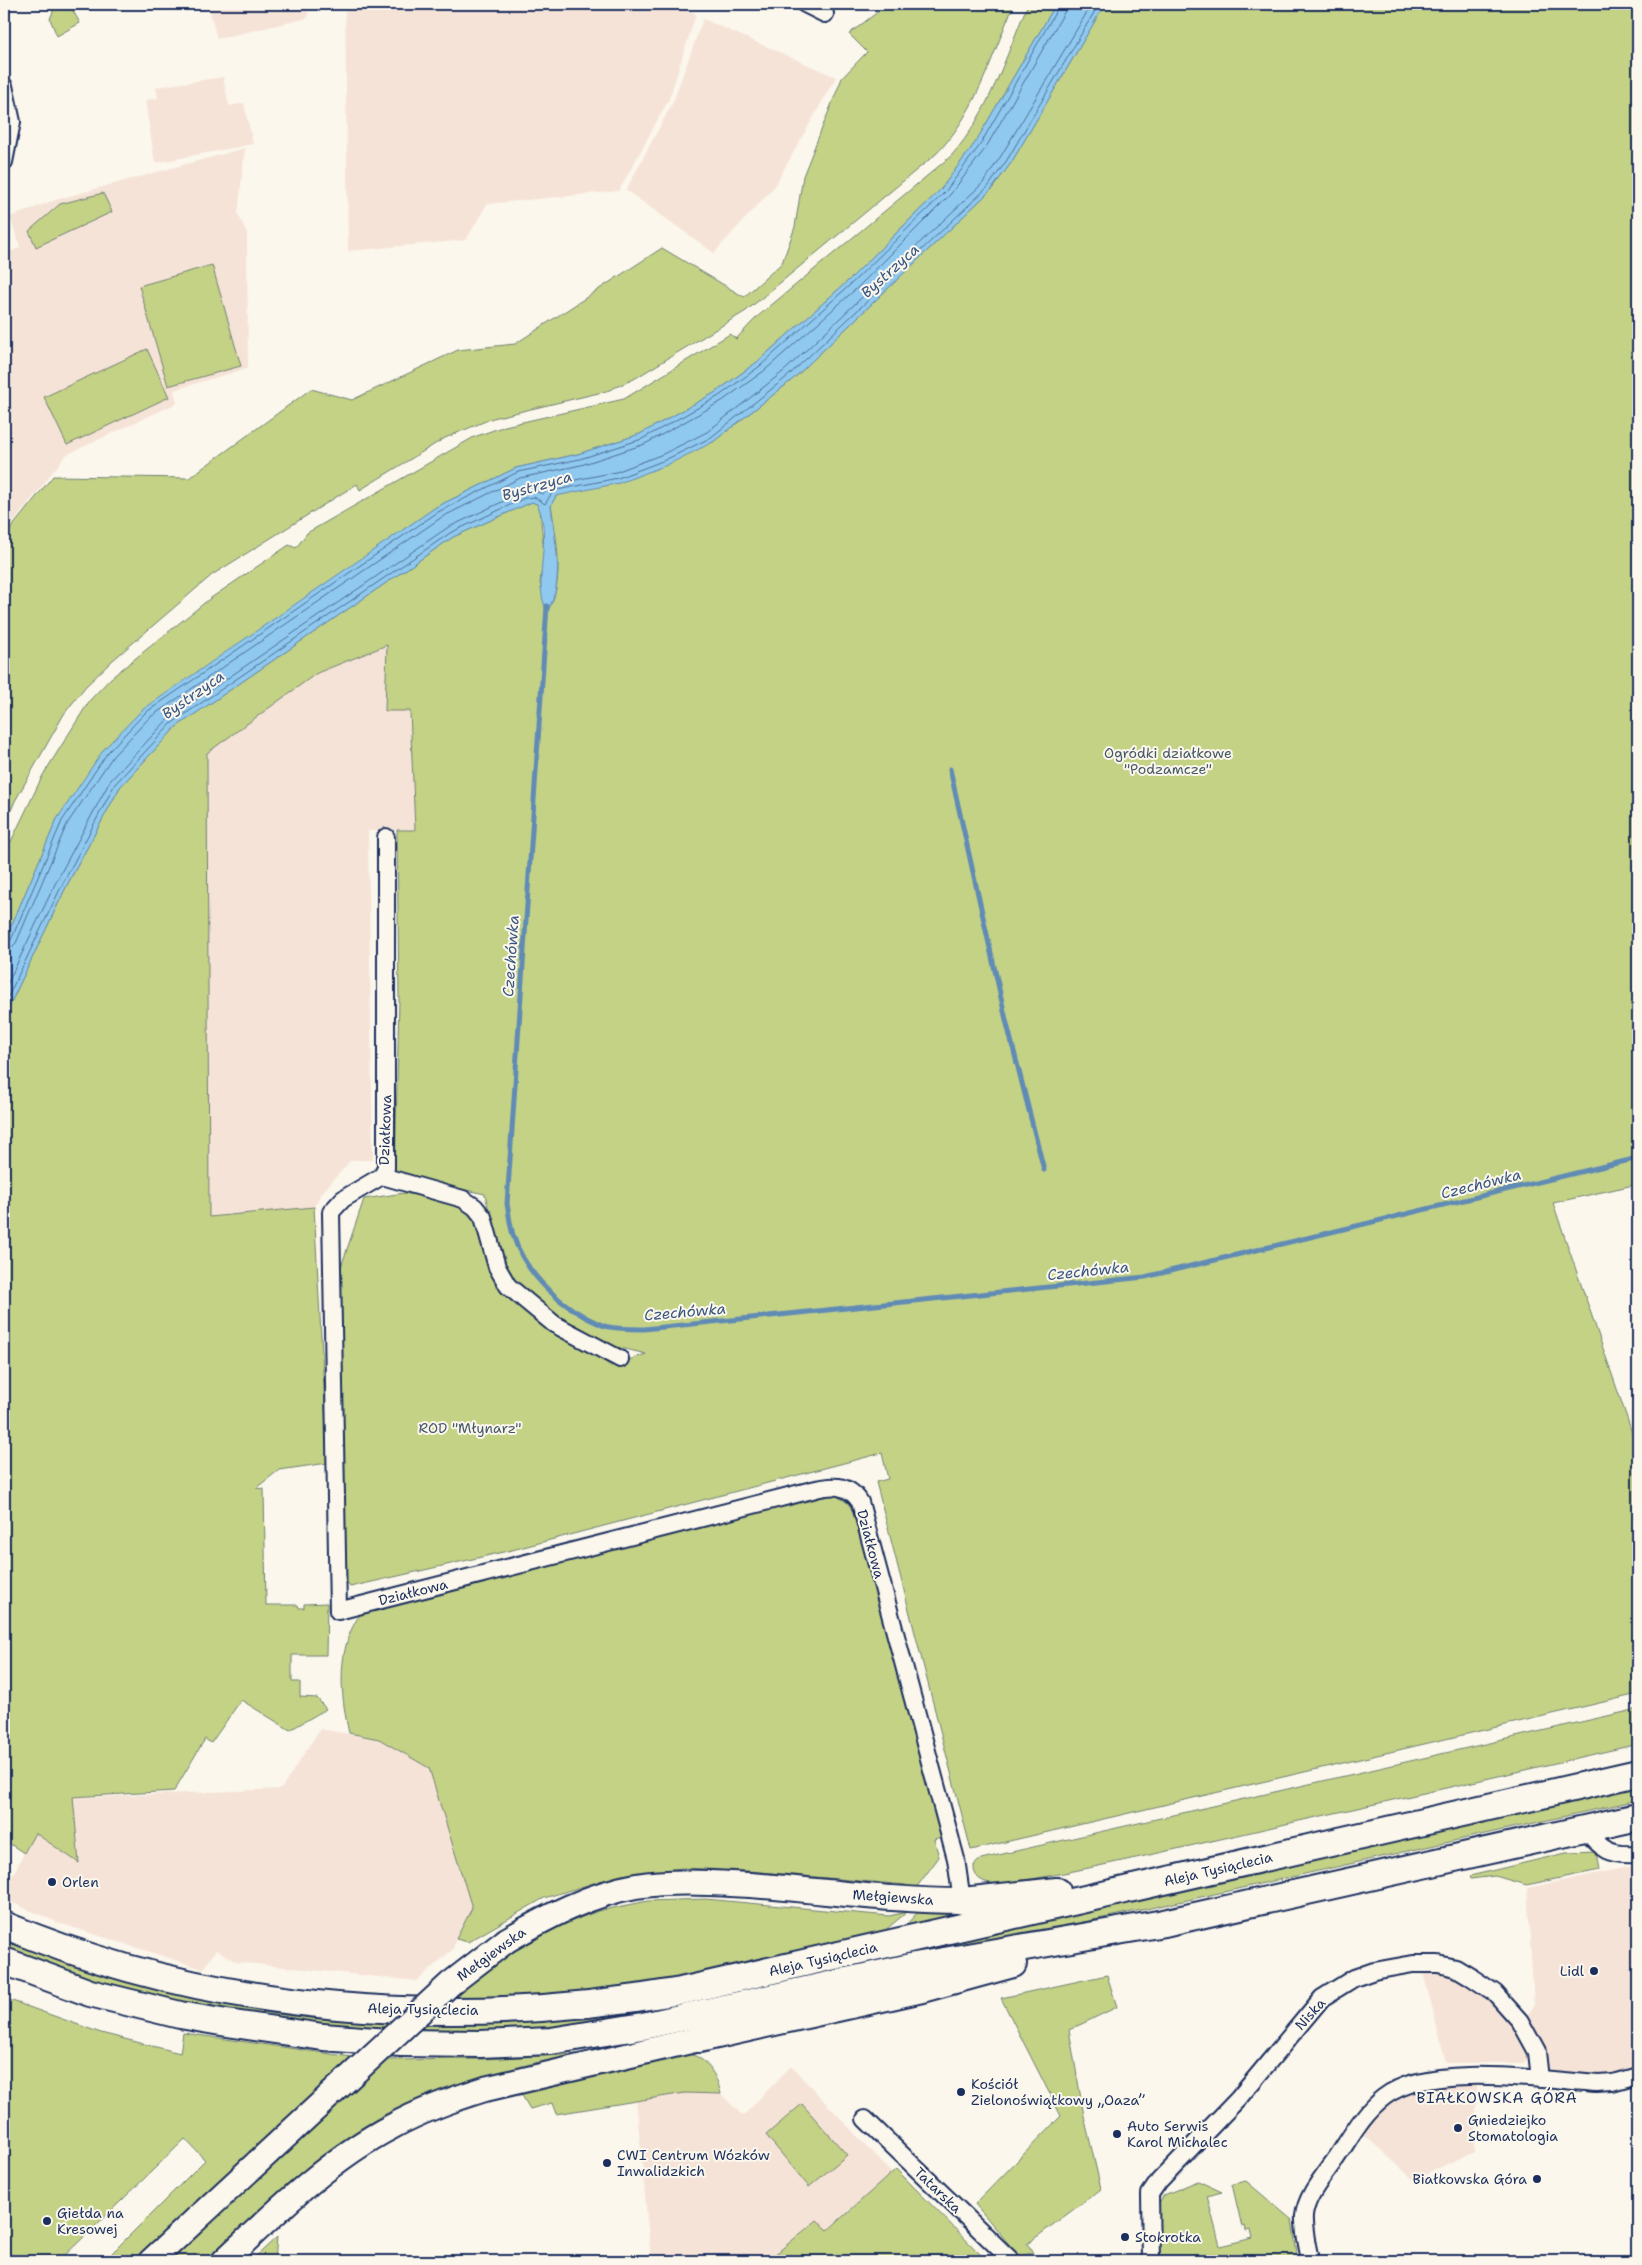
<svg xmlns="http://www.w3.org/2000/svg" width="1642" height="2265" font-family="'Shantell Sans',sans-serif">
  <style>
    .built { fill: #f6e3d7 }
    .green { fill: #c4d286; stroke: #708072 }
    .water { fill: #90c9ef; stroke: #618bb5 }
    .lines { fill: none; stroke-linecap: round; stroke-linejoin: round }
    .shore { stroke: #4a6d98; stroke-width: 1 }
    .stream { stroke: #618bb5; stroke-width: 5 }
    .minor-casing { stroke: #1b2f5e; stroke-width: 20 }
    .secondary-casing { stroke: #1b2f5e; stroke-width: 28 }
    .primary-casing { stroke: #1b2f5e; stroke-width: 30 }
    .minor { stroke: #fbf7ec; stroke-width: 16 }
    .secondary { stroke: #fbf7ec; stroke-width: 24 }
    .primary { stroke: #fbf7ec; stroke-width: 26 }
    .secondary-bridge-casing { stroke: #1b2f5e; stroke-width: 28; stroke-linecap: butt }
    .secondary-bridge { stroke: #fbf7ec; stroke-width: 24 }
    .poi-dot { fill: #1b2f5e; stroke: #fbf7ec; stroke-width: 2 }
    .labels { text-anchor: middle; stroke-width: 4; stroke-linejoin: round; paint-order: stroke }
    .park-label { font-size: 14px; fill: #455868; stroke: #fbf7ec }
    .street-label { font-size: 14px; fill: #1b2f5e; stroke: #fbf7ec }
    .poi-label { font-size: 14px; fill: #1b2f5e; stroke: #fbf7ec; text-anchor: start }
    .water-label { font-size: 15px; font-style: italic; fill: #385682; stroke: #fbf7ec }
    .neighbourhood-label { font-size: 15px; letter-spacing: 1px; fill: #1b2f5e; stroke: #fbf7ec }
  </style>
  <rect width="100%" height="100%" fill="#fbf7ec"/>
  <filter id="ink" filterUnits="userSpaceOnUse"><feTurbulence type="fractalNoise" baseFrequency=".02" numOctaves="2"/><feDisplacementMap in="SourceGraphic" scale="10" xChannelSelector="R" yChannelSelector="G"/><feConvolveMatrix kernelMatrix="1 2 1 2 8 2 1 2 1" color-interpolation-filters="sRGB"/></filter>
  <g filter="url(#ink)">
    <!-- built -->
    <g class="built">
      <path d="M208,4H308V18L217,39Z"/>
      <path d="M345,4H676L696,14L669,99L619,191L487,204L466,240L348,251Z"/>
      <path d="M703,19L836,77L774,187L714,253L626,190L673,102Z"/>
      <path d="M223,77L229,106L244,103L253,144L155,163L145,100L158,98L156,87Z"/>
      <path d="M245,148L238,214L247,233L248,368L174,390L177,403L66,455L4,535V255L20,247L10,217L55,200Z"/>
      <path d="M388,645L385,710L410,711L416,830L368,831L373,1160H351L321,1194L314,1207L209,1217L207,753L317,673Z"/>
      <path d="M320,1729L379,1739L429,1768L472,1908L456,1938L453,1949L417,1981L236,1962L216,1950L203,1969L59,1923L4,1899V1891L35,1833L79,1863L73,1798L281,1789Z"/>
      <path d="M1638,1865V2068L1606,2076H1545L1525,2018L1534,2006L1527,1888Z"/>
      <path d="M1422,1968L1460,1976L1493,1998L1516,2024L1531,2056L1524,2063H1446Z"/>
      <path d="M791,2066L892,2173L827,2230L816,2220L767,2261H651L636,2099L685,2093L721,2094L743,2116Z"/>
      <path d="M1477,2082L1475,2151L1414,2180L1364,2135L1375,2116L1390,2103L1422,2088Z"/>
    </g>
    <!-- green -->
    <g class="green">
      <path d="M56,4H69L80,23L57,36L50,19Z"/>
      <path d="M888,4H1014C992,55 976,114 936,154L746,311L634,379L607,391L493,418L445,438L360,490L357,484L212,575L113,660L85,687L64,714L15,801L4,827V537L53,476L189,478L311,389L352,400L458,350L515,344L662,248L744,297L782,263L795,227L803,176L842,78L867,52L849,34Z"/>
      <path d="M1028,4H1056L975,143L941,189L849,280L757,362L716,392L640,434L578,454L516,468L436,507L300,602L57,819L4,943V856L43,775L90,700L111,678L208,600L289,545L296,548L307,533L474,437L505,426L624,399L730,334L736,339L757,317L951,156C989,114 1006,55 1028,4Z"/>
      <path d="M1105,4H1638V1184L1553,1203L1638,1450V1694L971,1850L876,1482L888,1479L882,1453L512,1550L350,1587L344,1580L339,1273L364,1199L404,1193L462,1204L474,1212L501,1289L516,1304L611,1366L646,1354L592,1341L554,1320L503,1270L485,1194L395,1175L399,999L397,830H415L410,711H385L387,645L317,673L207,753L209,1217L314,1207L328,1463L279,1470L256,1488L264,1489L266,1605H298L299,1608H304V1604L327,1603L326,1655H292V1682H300V1697L317,1698L326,1709L290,1730L241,1700L211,1743L205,1739L174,1791L73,1797L79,1863L35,1833L24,1853L4,1840V1017L67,885L120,787L176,727L453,537L532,502L537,504L540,510L544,553L540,583L547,612C566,582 556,537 551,505L556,496L713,442L792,380L991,190L1011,163Z"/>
      <path d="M103,193L112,212L36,247L29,231L60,204Z"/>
      <path d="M212,265L241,366L168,386L139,286Z"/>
      <path d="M147,349L169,397L67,445L44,397Z"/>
      <path d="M835,1495L848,1503L855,1515L941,1837L934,1839L939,1857L916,1888H907L906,1885L749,1871L682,1868L621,1875L544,1898L468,1942L456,1939L472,1908L429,1768L379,1739L349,1733C340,1694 336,1647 361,1613L820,1496Z"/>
      <path d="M1638,1709V1744C1525,1770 1412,1796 1299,1821C1207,1842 1115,1864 1022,1881C1006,1884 972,1889 974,1865L981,1859Z"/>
      <path d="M1638,1784V1800L1156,1907L909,1958L907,1950Z"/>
      <path d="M1597,1852L1600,1870L1526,1885L1495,1876L1471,1879L1470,1876L1566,1853Z"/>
      <path d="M705,1899L889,1916L907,1912L883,1932L724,1970L614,1992L445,2002L503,1954L544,1932L598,1911L648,1901Z"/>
      <path d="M919,1911H977L902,1929Z"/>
      <path d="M4,1936L335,2017L390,2023L376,2036L154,2001L4,1951Z"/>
      <path d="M877,1956L879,1965L579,2028L412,2035L429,2020Z"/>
      <path d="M1107,1975L1117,2007L1069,2030L1084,2116L1101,2189L1027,2244L1033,2253L1019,2256L975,2204L1061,2116L1001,1998Z"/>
      <path d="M4,1998L101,2033L180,2053L183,2033L352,2057L133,2261H104L205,2160L185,2139L59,2261H4Z"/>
      <path d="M577,2054C499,2070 419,2089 352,2134C298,2169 252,2218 205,2261H168L385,2060L483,2059Z"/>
      <path d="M686,2054C706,2055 717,2076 721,2094L685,2093L556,2114L552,2103L530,2109L520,2092Z"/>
      <path d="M802,2104L847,2155L809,2187L766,2135Z"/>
      <path d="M896,2169L987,2261H767L817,2220L828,2230Z"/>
      <path d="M1198,2181L1222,2192L1207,2196L1220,2246L1253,2238L1251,2230L1246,2231L1245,2226L1242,2227L1232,2184L1246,2181L1292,2220L1298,2261H1157L1155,2209L1164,2195Z"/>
      <path d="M277,2237L275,2261H251Z"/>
    </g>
    <!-- water -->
    <path class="water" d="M1056,4H1105L1011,163L991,190L792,380L713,442L667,465L619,483L556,496L551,505C554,539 566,581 547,612C531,578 554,538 537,504L532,502L453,537L176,727L120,787L67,885L4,1017V943L57,819L104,749L142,710L436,507L516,468L578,454L640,434L716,392L757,362L849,280L941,189L975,143Z"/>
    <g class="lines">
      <!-- shore -->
      <g class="shore">
        <path d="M4,943L11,940L62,821L108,752L145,713L438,512L518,472L580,459L642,439L719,396L760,366L852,283L945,192L980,145L1060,4"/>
        <path d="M4,950L11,948L16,943L67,824L113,756L149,718L442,517L520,478L581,465L645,444L722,401L764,371L857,288L949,196L985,149L1065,11L1066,4"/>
        <path d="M4,991L57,880L110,781L168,719L447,528L523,492L533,491L543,494L555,484L616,472L663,454L707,432L784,371L983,183L1001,156L1092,4"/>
        <path d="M4,1005L63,883L115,784L172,723L450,533L525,498L534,497L545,504L552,493L557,490L618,478L665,460L710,438L788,376L988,187L1007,160L1099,4"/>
      </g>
      <!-- stream -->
      <g class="stream">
        <path d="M547,606L507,1204C509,1214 510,1225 513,1235C526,1276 563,1309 602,1325C613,1330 631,1328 644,1329L1145,1277L1638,1158"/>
        <path d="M950,769L1006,1020L1044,1170"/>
      </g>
      <defs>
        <g id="minor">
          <path d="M805,4L825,14"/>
          <path d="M4,86L12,122L4,162"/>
          <path d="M386,837V1168L382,1176L343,1199L331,1212L338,1611L812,1490C831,1485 848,1483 860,1502L956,1859L962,1901"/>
          <path d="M382,1176L463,1199L475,1207L483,1217L497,1267L508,1286L554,1324L620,1359"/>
          <path d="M1584,1829C1603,1850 1609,1856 1638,1854"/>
          <path d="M865,2119L1012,2261"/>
          <path d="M1151,2261L1150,2194L1159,2181L1238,2099L1322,1998L1354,1978L1374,1971L1413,1964H1438L1456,1968L1471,1977L1495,1993L1520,2021L1537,2052L1540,2079"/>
          <path d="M1310,2261C1308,2247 1303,2231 1304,2216C1306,2195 1326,2173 1337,2157C1351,2136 1364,2112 1384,2097C1428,2062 1543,2080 1597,2084L1613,2083L1638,2076"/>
        </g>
        <g id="secondary">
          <path d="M507,1940C547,1917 590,1894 636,1886C673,1880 712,1883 750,1885C820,1890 891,1901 962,1901"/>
          <path d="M151,2261L258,2162"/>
          <path d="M224,2261C276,2212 329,2159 393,2126C422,2110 453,2099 485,2089L699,2039"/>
        </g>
        <g id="primary">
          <path d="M962,1901L1057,1891"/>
          <path d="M4,1925C215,2014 457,2030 681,1991L1638,1773"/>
          <path d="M4,1961L90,1993L180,2015L227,2023L323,2037L401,2043L480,2044L551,2041L643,2026L915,1966L1164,1923L1638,1817"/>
          <path d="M699,2039L922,1989L1013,1964"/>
        </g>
      </defs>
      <!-- minor casing -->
      <use href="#minor" class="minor-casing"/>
      <!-- secondary casing -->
      <use href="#secondary" class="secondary-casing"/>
      <!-- primary casing -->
      <use href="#primary" class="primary-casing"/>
      <!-- minor -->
      <use href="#minor" class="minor"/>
      <!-- secondary -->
      <use href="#secondary" class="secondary"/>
      <!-- primary -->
      <use href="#primary" class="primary"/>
      <defs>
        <path id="secondary-bridge" d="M258,2162L450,1984L507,1940"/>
      </defs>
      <!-- secondary-bridge casing -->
      <use href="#secondary-bridge" class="secondary-bridge-casing"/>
      <!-- secondary-bridge -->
      <use href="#secondary-bridge" class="secondary-bridge"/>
    </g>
  </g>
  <!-- markers -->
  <g class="poi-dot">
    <circle cx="52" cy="1882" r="5"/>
    <circle cx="1594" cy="1971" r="5"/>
    <circle cx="961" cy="2092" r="5"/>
    <circle cx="1458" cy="2128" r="5"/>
    <circle cx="1117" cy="2134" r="5"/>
    <circle cx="607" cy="2163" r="5"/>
    <circle cx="1537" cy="2179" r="5"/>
    <circle cx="47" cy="2221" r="5"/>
    <circle cx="1125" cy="2237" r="5"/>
  </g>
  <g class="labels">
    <!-- park labels -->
    <g class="park-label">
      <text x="1168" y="758">Ogródki działkowe<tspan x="1168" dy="16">"Podzamcze"</tspan></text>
      <text x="470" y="1433">ROD "Młynarz"</text>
    </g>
    <!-- street labels -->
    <g class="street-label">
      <text transform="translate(385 1130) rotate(-88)" y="5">Działkowa</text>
      <text transform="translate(871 1544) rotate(75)" y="5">Działkowa</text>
      <text transform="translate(413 1592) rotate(-14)" y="5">Działkowa</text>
      <text transform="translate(1218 1869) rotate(-13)" y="5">Aleja Tysiąclecia</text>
      <text transform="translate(893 1897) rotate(4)" y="5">Mełgiewska</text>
      <text transform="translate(491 1954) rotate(-36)" y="5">Mełgiewska</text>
      <text transform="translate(823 1959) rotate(-13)" y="5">Aleja Tysiąclecia</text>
      <text transform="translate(423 2009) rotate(1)" y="5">Aleja Tysiąclecia</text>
      <text transform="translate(1310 2014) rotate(-48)" y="5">Niska</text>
      <text transform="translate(938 2190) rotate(44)" y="5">Tatarska</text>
    </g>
    <!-- poi labels -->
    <g class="poi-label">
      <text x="62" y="1887">Orlen</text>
      <text x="1584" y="1976" text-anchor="end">Lidl</text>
      <text x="971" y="2089">Kościół<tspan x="971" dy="16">Zielonoświątkowy „Oaza”</tspan></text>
      <text x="1468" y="2125">Gniedziejko<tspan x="1468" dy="16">Stomatologia</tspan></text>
      <text x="1127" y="2131">Auto Serwis<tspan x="1127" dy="16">Karol Michalec</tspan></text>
      <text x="617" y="2160">CWI Centrum Wózków<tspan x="617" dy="16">Inwalidzkich</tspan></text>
      <text x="1527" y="2184" text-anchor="end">Białkowska Góra</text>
      <text x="57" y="2218">Giełda na<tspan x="57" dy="16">Kresowej</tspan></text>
      <text x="1135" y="2242">Stokrotka</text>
    </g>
    <!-- water labels -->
    <g class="water-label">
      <text transform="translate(890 271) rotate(-42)" y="5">Bystrzyca</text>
      <text transform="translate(537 486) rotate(-16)" y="5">Bystrzyca</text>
      <text transform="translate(193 695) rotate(-35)" y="5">Bystrzyca</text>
      <text transform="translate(511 956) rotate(-86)" y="5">Czechówka</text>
      <text transform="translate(1481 1184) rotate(-14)" y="5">Czechówka</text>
      <text transform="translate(1088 1271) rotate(-6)" y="5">Czechówka</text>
      <text transform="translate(685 1312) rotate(-5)" y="5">Czechówka</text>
    </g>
    <!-- neighbourhood labels -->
    <g class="neighbourhood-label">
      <text x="1497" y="2103">BIAŁKOWSKA GÓRA</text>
    </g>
  </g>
  <!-- margin -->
  <rect width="1642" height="2265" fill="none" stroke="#fbf7ec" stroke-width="20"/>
  <rect x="10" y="10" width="1622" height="2245" fill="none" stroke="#1b2f5e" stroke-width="2" filter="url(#ink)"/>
</svg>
